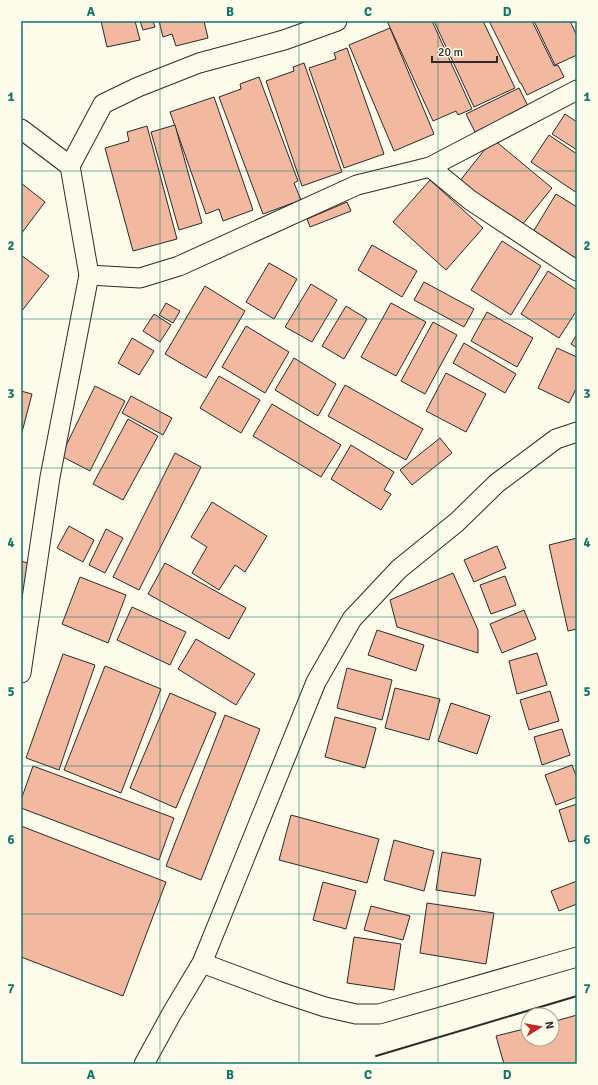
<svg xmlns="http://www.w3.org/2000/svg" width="598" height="1085" font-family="Signika,sans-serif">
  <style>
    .building { fill: #f2b8a0; stroke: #2b2b2b }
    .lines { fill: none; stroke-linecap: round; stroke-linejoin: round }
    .minor-casing { stroke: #2b2b2b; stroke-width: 21 }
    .minor { stroke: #fdfbea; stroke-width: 19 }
    .wall { stroke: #2b2b2b; stroke-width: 2 }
    .grid { fill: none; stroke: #0f766e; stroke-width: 1; stroke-opacity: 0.55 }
    .neatline { fill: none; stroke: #0f766e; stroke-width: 1.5 }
    .grid-label { font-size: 13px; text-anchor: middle; font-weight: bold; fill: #0f766e }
  </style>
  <rect width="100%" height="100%" fill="#fdfbea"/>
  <!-- building -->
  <g class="building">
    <path d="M101,21H135L140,40L107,47Z"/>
    <path d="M140,21H153L155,27L143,30Z"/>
    <path d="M159,21H204L208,38L176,46L172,34L163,37Z"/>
    <path d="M387,21H432L472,109L458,115L456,111L433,121Z"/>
    <path d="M434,21H483L515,88L474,107Z"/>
    <path d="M489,21H532L554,66L558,65L564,77L527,95L521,83H520Z"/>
    <path d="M534,21H570L577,36V55L555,65Z"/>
    <path d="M390,28L434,134L394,151L349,45Z"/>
    <path d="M347,48L384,154L344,168L309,68L336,59L334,53Z"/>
    <path d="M304,63L342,172L302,186L266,81L294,71L293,67Z"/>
    <path d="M259,77L298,181L294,183L301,200L263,214L219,97L241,89L240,84Z"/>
    <path d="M519,88L528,106L475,132L466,114Z"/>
    <path d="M214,97L253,210L223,221L219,209L206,214L170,112Z"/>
    <path d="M565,114L577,122V150L552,134Z"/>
    <path d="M175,125L202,223L179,230L151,132Z"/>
    <path d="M147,126L177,239L133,251L105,148L129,141L127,132Z"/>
    <path d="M549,135L577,154V193L531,162Z"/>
    <path d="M493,139L552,188L518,230L459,182Z"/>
    <path d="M430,180L483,228L446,270L393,222Z"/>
    <path d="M21,183L45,202L21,234Z"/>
    <path d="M556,194L577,207V260L533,232Z"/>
    <path d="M347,202L351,211L310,227L307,219Z"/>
    <path d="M502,241L541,266L511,315L471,290Z"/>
    <path d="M372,245L417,271L402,297L358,270Z"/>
    <path d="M21,255L49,276L21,312Z"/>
    <path d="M269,263L297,279L274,319L246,302Z"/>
    <path d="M548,271L577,290V310L559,338L521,314Z"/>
    <path d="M424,282L474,309L464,327L414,300Z"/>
    <path d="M311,284L337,300L312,342L285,327Z"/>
    <path d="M205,286L245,311L206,378L165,354Z"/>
    <path d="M166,303L180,311L173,323L159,315Z"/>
    <path d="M391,303L426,322L396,376L361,357Z"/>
    <path d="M346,306L367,319L344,359L322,346Z"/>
    <path d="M487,312L533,338L517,367L471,341Z"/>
    <path d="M154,314L171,325L160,342L143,331Z"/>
    <path d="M433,322L457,335L425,394L401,381Z"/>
    <path d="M246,326L289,352L265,393L222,367Z"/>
    <path d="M577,334V348L571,344Z"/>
    <path d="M132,338L154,351L139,375L118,363Z"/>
    <path d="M464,343L516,374L505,393L453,363Z"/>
    <path d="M557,348L577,357V387L569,403L538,388Z"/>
    <path d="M294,358L336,384L318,416L275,390Z"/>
    <path d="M446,373L486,394L466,432L426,411Z"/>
    <path d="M219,376L260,400L241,433L200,408Z"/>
    <path d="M345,385L423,429L406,460L328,416Z"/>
    <path d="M95,386L125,401L90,471L61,456Z"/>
    <path d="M21,391L32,394L21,436Z"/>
    <path d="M131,396L172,418L163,435L122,413Z"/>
    <path d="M272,404L341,445L321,477L253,436Z"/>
    <path d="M128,419L158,436L123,500L93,484Z"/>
    <path d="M440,438L452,453L412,485L400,470Z"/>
    <path d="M351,445L394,472L384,490L391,494L381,510L331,479Z"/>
    <path d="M175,453L201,467L139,590L113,577Z"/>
    <path d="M212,502L267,536L245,572L235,565L219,590L192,573L207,547L191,537Z"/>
    <path d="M69,526L94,540L83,562L57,548Z"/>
    <path d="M106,529L123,538L105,573L89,565Z"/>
    <path d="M577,538V629L568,631L549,545Z"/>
    <path d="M497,546L506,568L474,582L464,560Z"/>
    <path d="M21,561L31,564L21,598Z"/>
    <path d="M165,563L246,608L229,639L148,594Z"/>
    <path d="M453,573L478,630V653L397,627L390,600Z"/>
    <path d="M505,576L516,605L491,614L480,585Z"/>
    <path d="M80,577L126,595L108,643L62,624Z"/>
    <path d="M132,607L186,632L170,665L117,640Z"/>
    <path d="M524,610L536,639L502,653L490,624Z"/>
    <path d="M377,630L424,645L416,671L368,655Z"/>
    <path d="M196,639L255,674L236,705L178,669Z"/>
    <path d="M537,653L547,685L517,694L509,661Z"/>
    <path d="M63,654L95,665L59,770L26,758Z"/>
    <path d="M105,666L161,689L121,793L64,770Z"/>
    <path d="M347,668L392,680L382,720L337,708Z"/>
    <path d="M395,688L440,699L429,740L385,728Z"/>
    <path d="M550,691L559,721L529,730L520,700Z"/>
    <path d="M170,693L216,713L176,808L130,788Z"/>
    <path d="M451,703L490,716L477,754L438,741Z"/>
    <path d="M225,715L260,729L201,880L166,866Z"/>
    <path d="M335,717L376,728L365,768L325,757Z"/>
    <path d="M562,729L570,755L542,765L534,737Z"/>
    <path d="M572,765L577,778V797L556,805L545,775Z"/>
    <path d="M33,766L174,818L159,860L21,808V800Z"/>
    <path d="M577,804V840L569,842L559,810Z"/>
    <path d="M291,815L379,839L367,883L279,860Z"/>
    <path d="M21,826L166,882L123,996L21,957Z"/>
    <path d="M394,840L434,851L424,891L384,880Z"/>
    <path d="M442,852L481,859L475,896L436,890Z"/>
    <path d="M577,881V904L559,911L551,891Z"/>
    <path d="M323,882L356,891L346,929L313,920Z"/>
    <path d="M427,903L494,913L486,964L420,953Z"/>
    <path d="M371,906L410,916L403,940L364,930Z"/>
    <path d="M354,937L401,944L394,990L347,983Z"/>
    <path d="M577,1015V1064H504L496,1036L528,1028V1039H552V1022Z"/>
  </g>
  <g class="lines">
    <defs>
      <g id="minor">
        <path d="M21,129L70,166"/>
        <path d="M430,167L470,200L577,271"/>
        <path d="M89,275L140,278L179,266L357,185L430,167L577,90"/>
        <path d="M21,673L50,477L89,275L70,166L103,104L138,87L199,63L284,40L337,21"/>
        <path d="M202,963L277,991L325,1007L356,1014H379L577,957"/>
        <path d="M144,1064L172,1013L202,963L316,682L352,619L399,569L457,522L497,483L556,439L577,432"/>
      </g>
    </defs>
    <!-- minor casing -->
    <use href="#minor" class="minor-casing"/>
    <!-- minor -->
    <use href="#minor" class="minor"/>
    <!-- wall -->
    <path class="wall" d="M376,1056L577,996"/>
  </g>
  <!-- grid -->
  <path class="grid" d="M160,21V1064M299,21V1064M438,21V1064M21,171H577M21,319H577M21,468H577M21,617H577M21,766H577M21,914H577"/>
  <!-- border -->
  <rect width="598" height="1085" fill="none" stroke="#fdfbea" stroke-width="44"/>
  <!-- north arrow -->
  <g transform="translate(540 1027) rotate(79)"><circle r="19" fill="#fdfbea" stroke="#a9a89e"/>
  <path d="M0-3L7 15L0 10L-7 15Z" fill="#c62828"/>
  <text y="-6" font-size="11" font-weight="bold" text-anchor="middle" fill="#2b2b2b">N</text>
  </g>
  <!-- scale -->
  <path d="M432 56v6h65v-6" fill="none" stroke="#2b2b2b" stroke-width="2"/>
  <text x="438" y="56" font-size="12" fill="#2b2b2b" stroke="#fdfbea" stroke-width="3" paint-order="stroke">20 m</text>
  <rect x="22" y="22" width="554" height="1041" class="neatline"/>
  <g class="grid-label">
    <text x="91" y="16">A</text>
    <text x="230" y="16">B</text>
    <text x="368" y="16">C</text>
    <text x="507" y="16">D</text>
    <text x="11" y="101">1</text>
    <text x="587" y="101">1</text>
    <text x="11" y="250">2</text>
    <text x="587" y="250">2</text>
    <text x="11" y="398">3</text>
    <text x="587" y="398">3</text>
    <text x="11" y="547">4</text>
    <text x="587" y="547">4</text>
    <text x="11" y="696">5</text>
    <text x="587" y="696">5</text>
    <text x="11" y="844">6</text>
    <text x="587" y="844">6</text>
    <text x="11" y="993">7</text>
    <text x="587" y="993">7</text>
    <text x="91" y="1079">A</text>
    <text x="230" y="1079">B</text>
    <text x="368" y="1079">C</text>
    <text x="507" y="1079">D</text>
  </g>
</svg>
